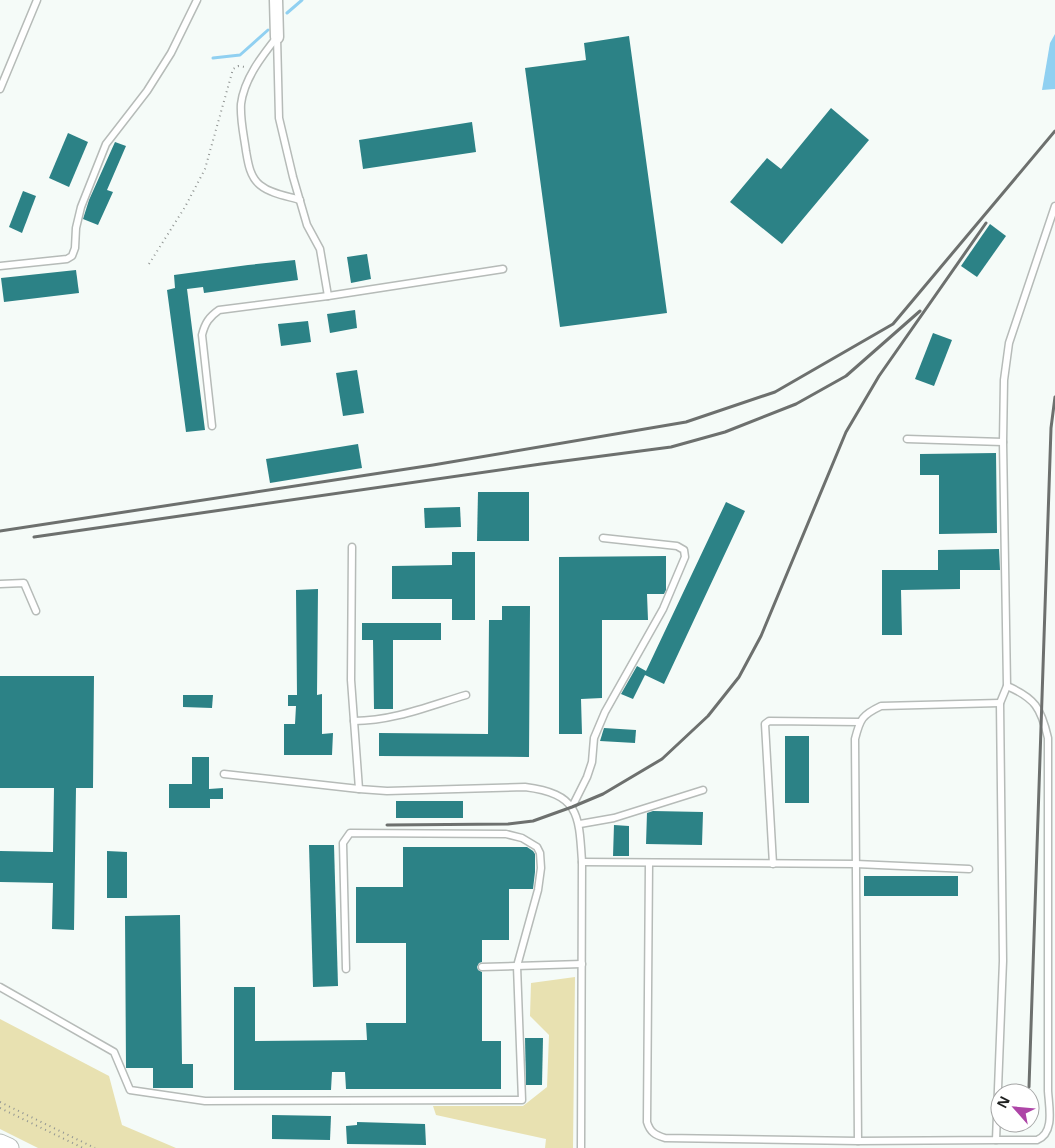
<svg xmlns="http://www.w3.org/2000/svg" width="1055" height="1148" font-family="'Noto Sans',sans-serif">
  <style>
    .green { fill: #e8e1b1 }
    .water { fill: #90d0f1 }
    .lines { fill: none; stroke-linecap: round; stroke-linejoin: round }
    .stream { stroke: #90d0f1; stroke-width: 3 }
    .building { fill: #2c8286 }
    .lane-casing { stroke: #b6bbb8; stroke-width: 9 }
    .street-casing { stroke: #b6bbb8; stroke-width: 15 }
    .primary-casing { stroke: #b6bbb8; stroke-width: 21 }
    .path { stroke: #909492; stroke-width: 2; stroke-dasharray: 1 4; stroke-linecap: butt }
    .lane { stroke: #fff; stroke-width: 6 }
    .street { stroke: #fff; stroke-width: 12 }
    .primary { stroke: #fff; stroke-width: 19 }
    .rail { stroke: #6d706e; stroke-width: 3 }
  </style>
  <rect width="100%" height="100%" fill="#f5fbf8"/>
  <!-- green -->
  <g class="green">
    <path d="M575,977L573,1148H545L546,1139L436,1115L433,1106H523L547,1087L549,1035L530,1016L531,983Z"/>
    <path d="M0,1019L109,1076L122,1125L176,1148H38L0,1129Z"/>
  </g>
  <!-- water -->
  <path class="water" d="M1055,34V89L1042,90L1050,43Z"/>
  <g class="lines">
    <!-- stream -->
    <g class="stream">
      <path d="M287,13L302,0"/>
      <path d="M213,58L240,55L268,30"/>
    </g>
  </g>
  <!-- building -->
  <g class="building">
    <path d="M629,36L667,313L560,327L525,68L586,60L584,43Z"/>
    <path d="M831,108L869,140L782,244L730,202L767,158L781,169Z"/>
    <path d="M472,122L476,152L363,169L359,140Z"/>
    <path d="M68,133L88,142L69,187L49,178Z"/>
    <path d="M115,142L126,146L107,190L113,192L98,225L83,219L89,200Z"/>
    <path d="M23,191L36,196L22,233L9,227Z"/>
    <path d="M990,224L1006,236L977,277L961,266Z"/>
    <path d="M367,254L371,279L351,283L347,257Z"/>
    <path d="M295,260L298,280L204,293L203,287L187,289L205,430L186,432L167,290L175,288L174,275L248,265Z"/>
    <path d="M76,270L79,293L4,302L1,278Z"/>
    <path d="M355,310L357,328L330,333L327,314Z"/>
    <path d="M308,321L311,342L281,346L278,324Z"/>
    <path d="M933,333L952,340L934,386L915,379Z"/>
    <path d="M357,370L364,413L343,416L336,373Z"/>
    <path d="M358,444L362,468L270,483L266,459Z"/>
    <path d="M996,453L997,533L939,534V475H920V454Z"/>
    <path d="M478,492H529V541H477Z"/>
    <path d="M726,502L745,511L664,684L645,675L633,699L621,694L637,666L646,671Z"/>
    <path d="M460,507L461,527L425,528L424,508Z"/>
    <path d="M999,549L1000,570H960V589L901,590L902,635H882V570H938V550Z"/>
    <path d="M452,552H475V620H452V599H392V566L452,565Z"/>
    <path d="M666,556V590L664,594H647L648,620H602V698L581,699L582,734H559V557Z"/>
    <path d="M318,589L317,695L322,694V734L333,733L332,755H284V724H295L296,706H288V695H297L296,590Z"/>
    <path d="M502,606H530L529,757L379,756V733L488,734L489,620H502Z"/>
    <path d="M362,623H441V640H393V709H374L373,640H362Z"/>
    <path d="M0,676H94L93,788H76L74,930L52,929L53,883L0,882V851L53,852L54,788H0Z"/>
    <path d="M183,695H213L212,708L183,707Z"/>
    <path d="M604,728L636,730L635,743L600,741Z"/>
    <rect x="785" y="736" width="24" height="67"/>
    <path d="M192,757H209V789L223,788V799H210V808H169V784H192Z"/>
    <rect x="396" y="801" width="67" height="17"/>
    <path d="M653,811L703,812L702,845L646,844L647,813Z"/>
    <path d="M614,825L629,826V856H613Z"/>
    <path d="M309,845H334L338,986L313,987Z"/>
    <path d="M403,847H527L533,851L535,854V872L533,889H509V940H482V962L479,963L477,967L478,970L482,972V1041H501V1089H346L345,1072H332L331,1090H234V987H255V1041L367,1040L366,1023H406V943H356V887H403Z"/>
    <path d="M107,851L127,852V898H107Z"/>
    <rect x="864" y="876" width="94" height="20"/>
    <path d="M180,915L182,1064H193V1088H153V1068H126L125,916Z"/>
    <path d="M525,1038H543L542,1085H526Z"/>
    <path d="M272,1115L331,1116L330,1140L272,1139Z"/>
    <path d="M357,1122L425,1124L426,1145L347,1144L346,1126L357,1125Z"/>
  </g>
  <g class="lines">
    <defs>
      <g id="lane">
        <path d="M277,37L279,118L293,177L307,225L320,249L328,296"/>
        <path d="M277,37C262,56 244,79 241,104C240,120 244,136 246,151C248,163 250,177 260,185C271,194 287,196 300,200"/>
        <path d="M0,89L37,0"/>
        <path d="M0,266L67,259L72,256L75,248L76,228L81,207L106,144L147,91L171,53L197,0"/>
        <path d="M212,426L202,335C205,323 209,317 219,310L328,296L503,269"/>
        <path d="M907,439L1003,442"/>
        <path d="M352,547L351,680L359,789L387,791L525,787C579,794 579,814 582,862L581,1148"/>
        <path d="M0,584L24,583L36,611"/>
        <path d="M354,721C393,721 429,706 466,695"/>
        <path d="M224,774L359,789"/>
        <path d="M572,807L587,777L592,762L594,738L605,712L663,609L685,557L684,550L677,546L603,538"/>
        <path d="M580,824L614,818L703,790"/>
        <path d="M582,862L856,864L969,869"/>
        <path d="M649,863L647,1122C650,1132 655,1135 665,1138L858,1141L996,1140L1003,961L1000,703L1007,686L1003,442L1004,380L1009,343L1055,206"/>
        <path d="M773,864L765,724L769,721L859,722"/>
        <path d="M482,967L582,964"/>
        <path d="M0,987L114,1052L130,1090L205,1101L522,1100L517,966L538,890L541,868L540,853L537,847L522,838L506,834L350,833L343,843L346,969"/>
        <path d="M996,1140H1037C1055,1133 1049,1107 1048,1091V738C1041,708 1035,698 1007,686"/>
        <path d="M858,1141L855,739C860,719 862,715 881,706L1000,703"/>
      </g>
      <path id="street" d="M276,0L277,37"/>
      <path id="primary" d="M0,1144L9,1148"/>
    </defs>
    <!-- lane casing -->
    <use href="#lane" class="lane-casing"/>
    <!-- street casing -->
    <use href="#street" class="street-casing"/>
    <!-- primary casing -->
    <use href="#primary" class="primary-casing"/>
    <!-- path -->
    <g class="path">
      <path d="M149,264L185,207L205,169L233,69L238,66L245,67"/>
      <path d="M0,1102L95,1148"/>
      <path d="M0,1108L83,1148"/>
    </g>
    <!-- lane -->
    <use href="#lane" class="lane"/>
    <!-- street -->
    <use href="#street" class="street"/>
    <!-- primary -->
    <use href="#primary" class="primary"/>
    <!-- rail -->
    <g class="rail">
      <path d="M0,531L433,465L686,422L775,392L893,324L1055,131"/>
      <path d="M34,537L541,464L671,447L725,432L796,404L846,376L920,311"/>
      <path d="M387,825L508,824L533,821L572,807L603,794L662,759L708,716L739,677L761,636L846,432L879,376L986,223"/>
      <path d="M1029,1087L1051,428L1055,397"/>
    </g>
  </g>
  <!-- north arrow -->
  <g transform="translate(1015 1108) rotate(297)"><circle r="24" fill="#ffffff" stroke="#a5a6a6"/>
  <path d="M0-4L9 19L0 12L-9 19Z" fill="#ae45a7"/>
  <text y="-8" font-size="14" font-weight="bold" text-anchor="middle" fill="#1f2120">N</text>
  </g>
</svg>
